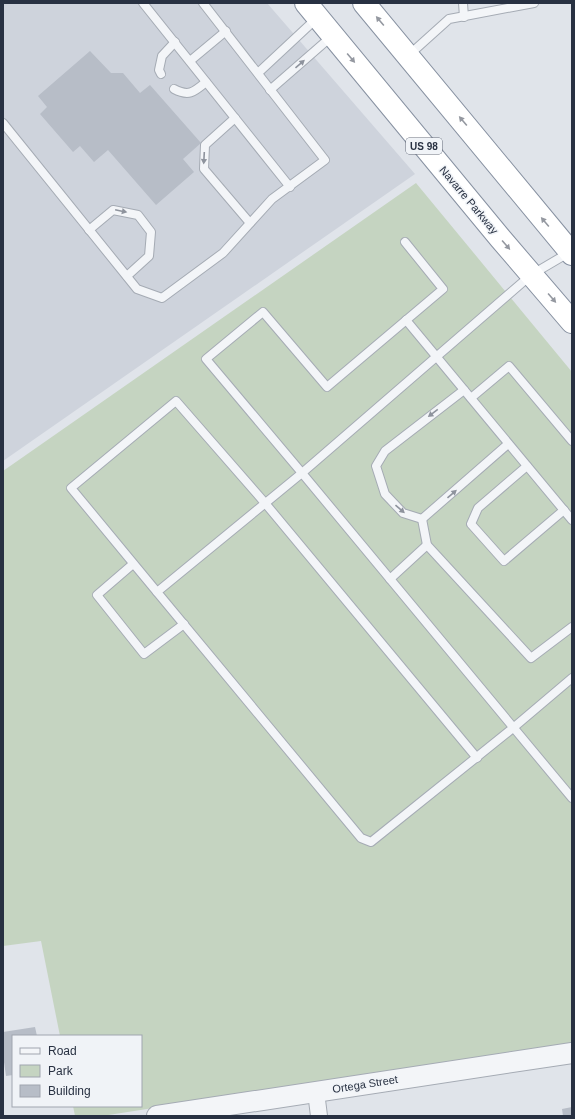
<svg xmlns="http://www.w3.org/2000/svg" width="575" height="1119" font-family="Helvetica,sans-serif">
  <style>
    .built { fill: #ced3dc }
    .green { fill: #c5d4c1 }
    .building { fill: #b7bdc7 }
    .lines { fill: none; stroke-linecap: round; stroke-linejoin: round }
    .service-casing { stroke: #a5abb4; stroke-width: 10 }
    .minor-casing { stroke: #a5abb4; stroke-width: 18 }
    .tertiary-casing { stroke: #a5abb4; stroke-width: 22 }
    .trunk-casing { stroke: #8791a1; stroke-width: 24 }
    .service { stroke: #f3f5f8; stroke-width: 8 }
    .minor { stroke: #f3f5f8; stroke-width: 16 }
    .tertiary { stroke: #f3f5f8; stroke-width: 20 }
    .trunk { stroke: #fff; stroke-width: 22 }
    .oneway { fill: #9498a0 }
    .oneway2 { fill: #8e939d }
    .labels { text-anchor: middle; stroke-width: 3; stroke-linejoin: round; paint-order: stroke }
    .shield { fill: #f0f3f7; stroke: #646b78; stroke-width: 1 }
    .shield-label { font-size: 10px; font-weight: bold; fill: #283142 }
    .street-label { font-size: 11px; fill: #283142; stroke: #f0f3f7 }
  </style>
  <rect width="100%" height="100%" fill="#e0e4ea"/>
  <!-- built -->
  <path class="built" d="M3,3H267L415,174L3,461Z"/>
  <!-- green -->
  <path class="green" d="M416,183L572,372V1043L102,1116H75L73,1106H141V1036H60L41,941L3,946V471Z"/>
  <!-- building -->
  <g class="building">
    <path d="M90,51L111,73H123L140,93L150,85L201,143L183,159L194,172L156,205L108,150L94,162L80,146L73,152L40,114L47,107L38,96Z"/>
    <path d="M35,1027L37,1036H13V1075L6,1076L3,1055V1032Z"/>
    <path d="M572,1107V1116H563L562,1109Z"/>
  </g>
  <g class="lines">
    <defs>
      <g id="service">
        <path d="M143,3L290,187"/>
        <path d="M463,3L464,17"/>
        <path d="M409,55L449,19L534,3"/>
        <path d="M190,61L226,31"/>
        <path d="M258,73L317,18"/>
        <path d="M161,74L159,70L162,56L175,42"/>
        <path d="M174,89C189,97 194,92 206,82"/>
        <path d="M270,90L332,36"/>
        <path d="M235,118L205,145L204,169L250,223"/>
        <path d="M3,123L137,289L162,298L223,253L272,199L325,160L203,3"/>
        <path d="M89,230L113,210L138,215L151,232L149,256L127,276"/>
        <path d="M405,242L443,289L327,387L263,312L206,359L302,473L531,275L570,252"/>
        <path d="M406,320L572,520"/>
        <path d="M471,398L509,366L572,441"/>
        <path d="M527,466L478,508L471,524L504,561L564,510"/>
        <path d="M422,519L427,545L531,658L572,627"/>
        <path d="M422,519L403,513L385,494L376,466L385,451L464,390"/>
        <path d="M422,519L508,444"/>
        <path d="M133,564L97,595L144,654L184,624"/>
        <path d="M390,579L427,545"/>
        <path d="M157,592L71,488L176,401L265,503L477,758"/>
        <path d="M572,678L513,728L371,842L361,838L157,592L302,473L572,798"/>
      </g>
      <path id="minor" d="M316,1092L319,1116"/>
      <path id="tertiary" d="M157,1116L572,1053"/>
      <g id="trunk">
        <path d="M306,3L500,238L572,322"/>
        <path d="M364,3L572,254"/>
      </g>
    </defs>
    <!-- service casing -->
    <use href="#service" class="service-casing"/>
    <!-- minor casing -->
    <use href="#minor" class="minor-casing"/>
    <!-- tertiary casing -->
    <use href="#tertiary" class="tertiary-casing"/>
    <!-- trunk casing -->
    <use href="#trunk" class="trunk-casing"/>
    <!-- service -->
    <use href="#service" class="service"/>
    <!-- minor -->
    <use href="#minor" class="minor"/>
    <!-- tertiary -->
    <use href="#tertiary" class="tertiary"/>
    <!-- trunk -->
    <use href="#trunk" class="trunk"/>
  </g>
  <!-- one-way arrows -->
  <defs><path id="oneway-solid" d="M-6-.8H1V-3.2L6.5 0L1 3.2V.8H-6Z"/></defs>
  <g class="oneway">
    <use href="#oneway-solid" transform="translate(380 21) rotate(-130)"/>
    <use href="#oneway-solid" transform="translate(351 58) rotate(50)"/>
    <use href="#oneway-solid" transform="translate(463 121) rotate(-130)"/>
    <use href="#oneway-solid" transform="translate(545 222) rotate(-130)"/>
    <use href="#oneway-solid" transform="translate(506 245) rotate(49)"/>
    <use href="#oneway-solid" transform="translate(552 298) rotate(49)"/>
  </g>
  <g class="oneway2">
    <use href="#oneway-solid" transform="translate(300 64) rotate(-41)"/>
    <use href="#oneway-solid" transform="translate(204 158) rotate(93)"/>
    <use href="#oneway-solid" transform="translate(121 211) rotate(12)"/>
    <use href="#oneway-solid" transform="translate(433 413) rotate(143)"/>
    <use href="#oneway-solid" transform="translate(452 494) rotate(-41)"/>
    <use href="#oneway-solid" transform="translate(400 509) rotate(41)"/>
  </g>
  <g class="labels">
    <!-- shield labels -->
    <rect class="shield" x="406" y="138" width="36" height="16" rx="3"/>
    <g class="shield-label">
      <text x="424" y="150">US 98</text>
    </g>
    <!-- street labels -->
    <g class="street-label">
      <text transform="translate(469 200) rotate(50)" y="4">Navarre Parkway</text>
      <text transform="translate(365 1084) rotate(-9)" y="4">Ortega Street</text>
    </g>
  </g>
  <!-- border -->
  <rect width="575" height="1119" fill="none" stroke="#283142" stroke-width="8"/>
  <!-- legend -->
  <rect x="12" y="1035" width="130" height="72" fill="#f0f3f7" stroke="#a0a5af"/>
  <rect x="20" y="1048" width="20" height="6" fill="#f3f5f8" stroke="#a0a5af"/>
  <text x="48" y="1055" font-size="12" fill="#283142">Road</text>
  <rect x="20" y="1065" width="20" height="12" fill="#c5d4c1" stroke="#a0a5af"/>
  <text x="48" y="1075" font-size="12" fill="#283142">Park</text>
  <rect x="20" y="1085" width="20" height="12" fill="#b7bdc7" stroke="#a0a5af"/>
  <text x="48" y="1095" font-size="12" fill="#283142">Building</text>
</svg>
